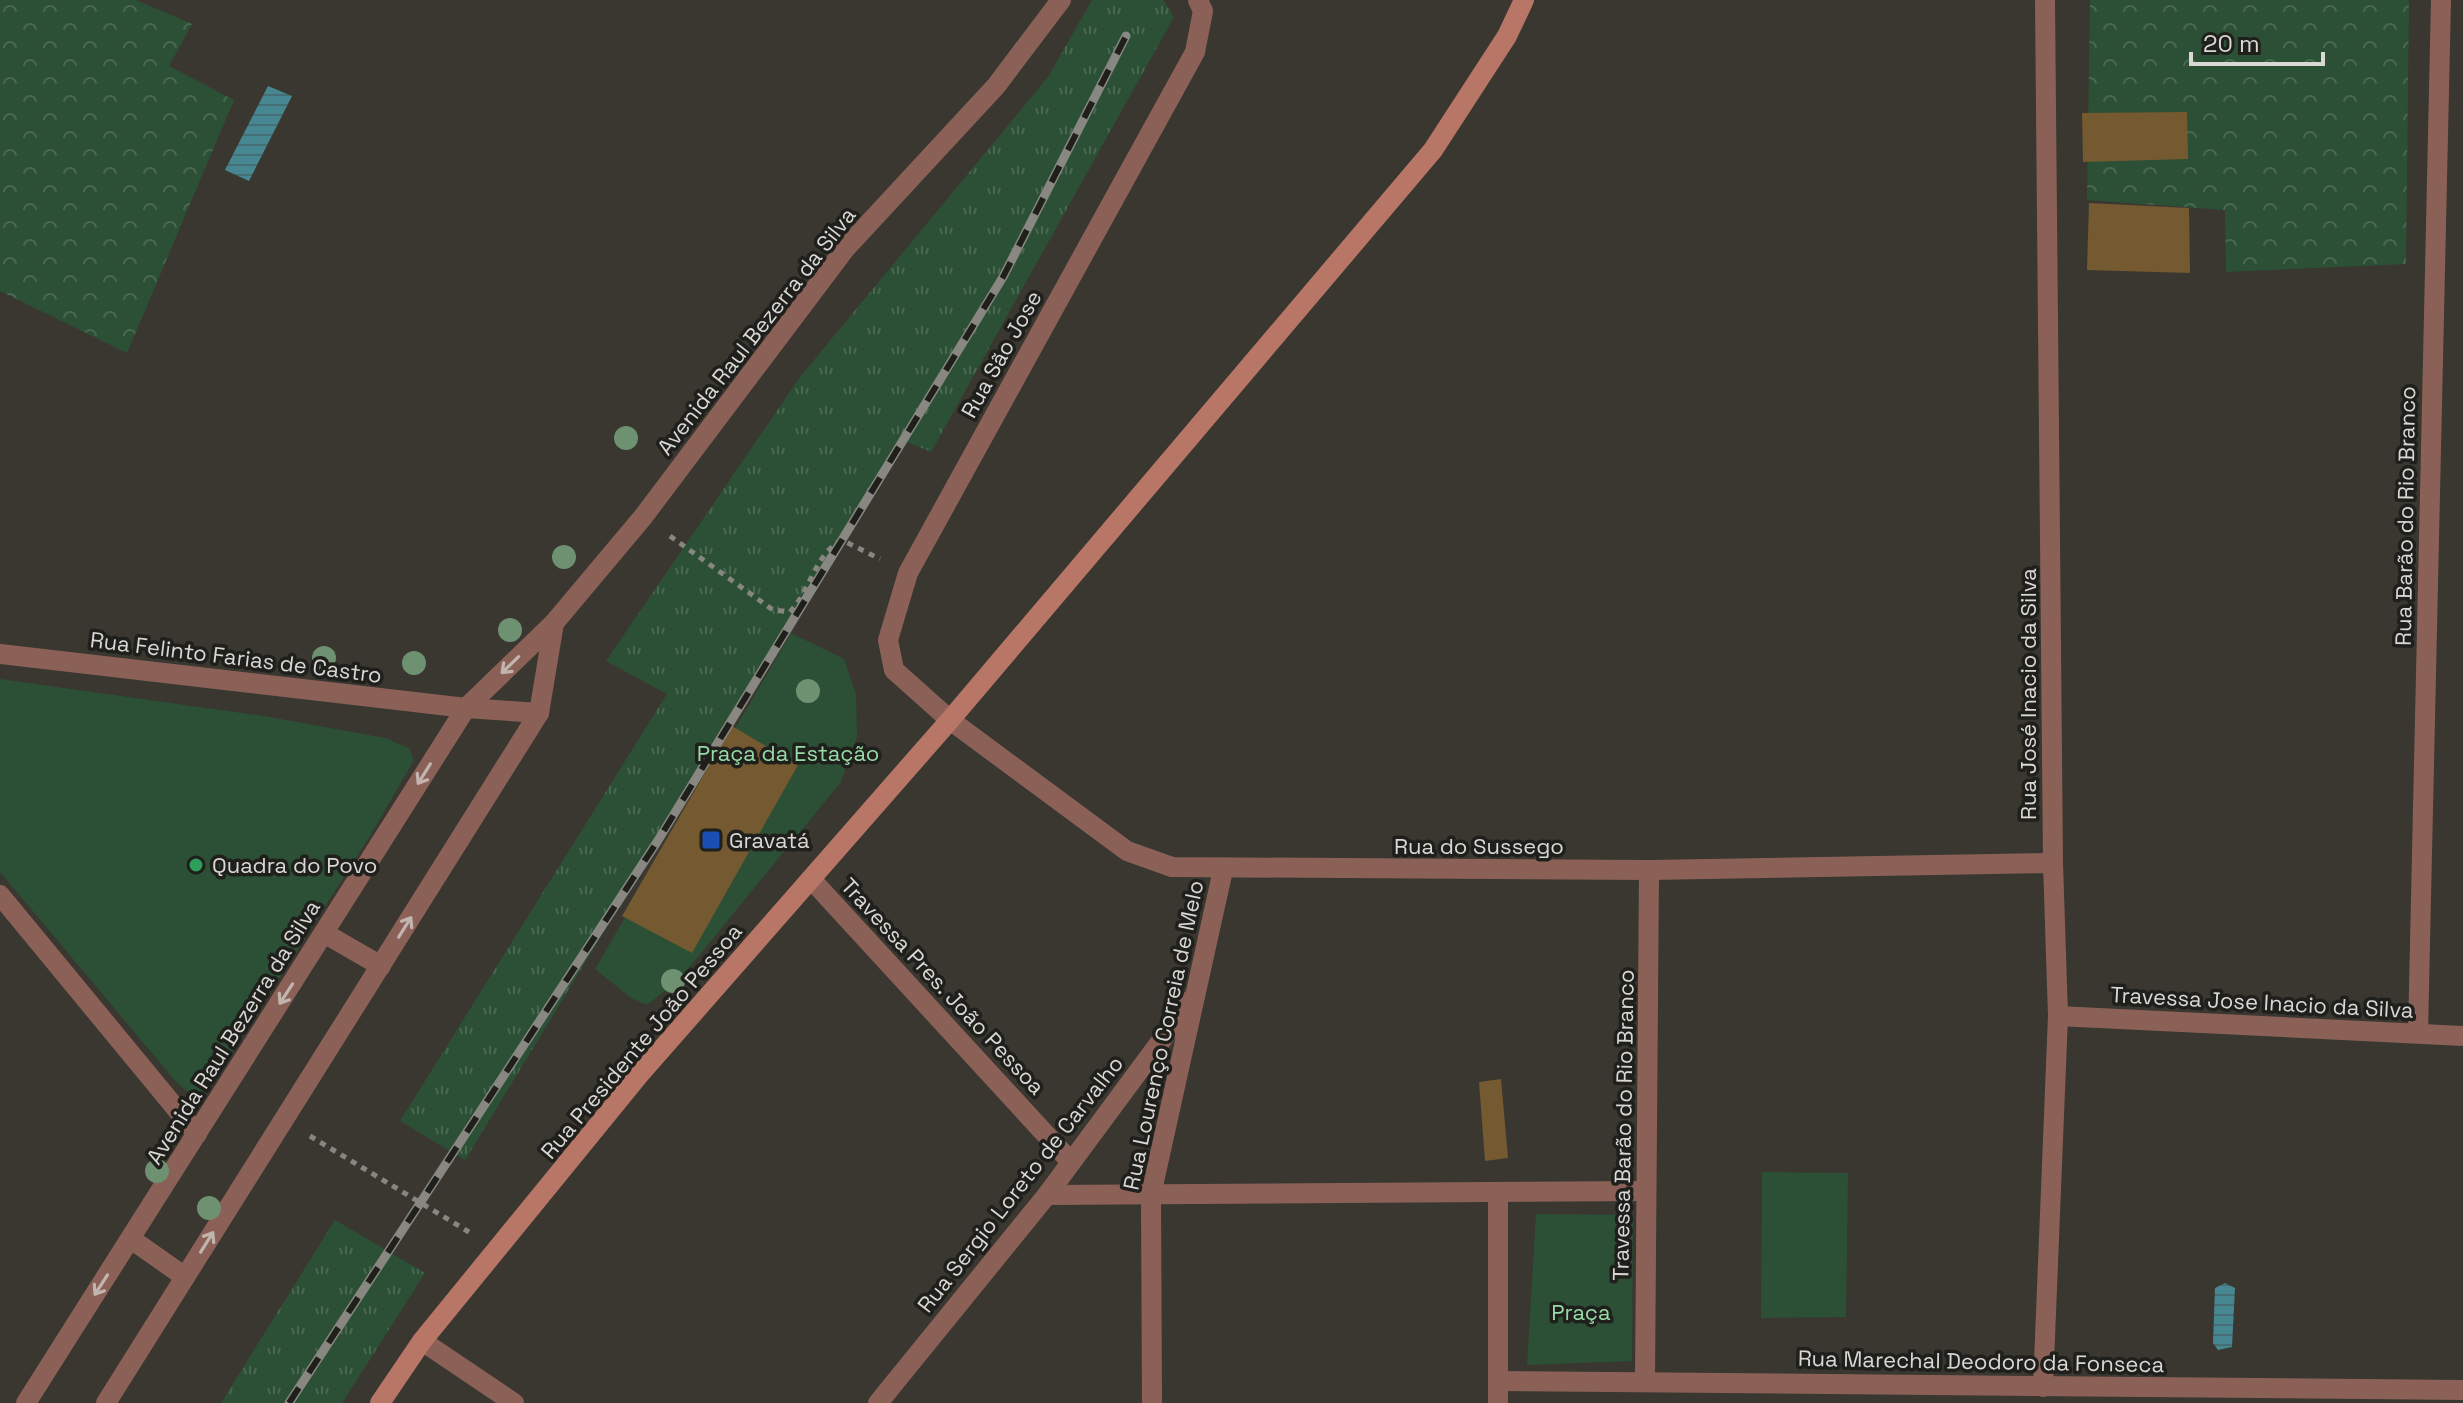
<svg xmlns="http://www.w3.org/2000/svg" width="2463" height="1403" font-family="'Space Grotesk',sans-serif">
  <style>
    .grass { fill: url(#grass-tufts) }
    .forest { fill: url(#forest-crowns) }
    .green { fill: #2c5035 }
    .water { fill: url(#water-rules) }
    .building { fill: #755930 }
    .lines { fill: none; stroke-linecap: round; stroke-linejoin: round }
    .path { stroke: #878680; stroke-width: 5; stroke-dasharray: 6 6; stroke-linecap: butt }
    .minor { stroke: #8b6157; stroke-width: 20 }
    .tertiary { stroke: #8b6157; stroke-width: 20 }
    .secondary { stroke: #b87667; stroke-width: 20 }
    .rail-casing { stroke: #888781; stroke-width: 9 }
    .rail { stroke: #1f1f1c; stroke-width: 6; stroke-dasharray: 18; stroke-linecap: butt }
    .tree { fill: #6d9171 }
    .oneway { stroke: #c2b4ae }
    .transit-dot { fill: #1a4fb4; stroke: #1f1f1c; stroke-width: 3 }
    .leisure-dot { fill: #2e9e5b; stroke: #1f1f1c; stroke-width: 3 }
    .labels { text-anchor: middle; stroke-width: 7; stroke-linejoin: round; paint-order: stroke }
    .street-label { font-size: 22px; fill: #d9d8d4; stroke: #1f1f1c }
    .park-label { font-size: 22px; fill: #98daa7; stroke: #1f1f1c }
    .poi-label { font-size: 22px; fill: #d9d8d4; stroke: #1f1f1c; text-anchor: start }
  </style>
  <defs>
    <pattern id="grass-tufts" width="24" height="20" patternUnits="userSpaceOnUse" patternTransform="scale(2)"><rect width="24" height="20" fill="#2c5035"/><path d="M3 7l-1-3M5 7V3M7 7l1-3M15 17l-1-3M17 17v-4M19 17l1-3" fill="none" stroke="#4a6851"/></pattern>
    <pattern id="forest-crowns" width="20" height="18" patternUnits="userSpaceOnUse" patternTransform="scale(2)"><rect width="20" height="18" fill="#2c5035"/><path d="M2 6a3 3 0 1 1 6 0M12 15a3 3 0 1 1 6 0" fill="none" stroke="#4a6851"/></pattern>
    <pattern id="water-rules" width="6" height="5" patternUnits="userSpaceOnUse" patternTransform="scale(2)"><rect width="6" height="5" fill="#478792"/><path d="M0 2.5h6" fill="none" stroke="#456e75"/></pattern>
  </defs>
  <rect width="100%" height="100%" fill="#393730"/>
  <!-- grass -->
  <g class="grass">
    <path d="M1092,0H1163L1174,17L931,452L907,442L730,724L465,1160L400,1121L667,694L606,661L800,377L1048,77Z"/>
    <path d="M335,1220L425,1273L342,1403H221Z"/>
  </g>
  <!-- forest -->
  <g class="forest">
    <path d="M0,0H136L192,24L169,66L234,100L127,353L0,291Z"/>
    <path d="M2090,0H2409L2406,264L2226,272L2225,210L2087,200Z"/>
  </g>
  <!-- green -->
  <g class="green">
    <path d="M791,633L844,659L856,694L857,737L841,782L679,980L647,1005L631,998L595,969Z"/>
    <path d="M0,679L264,716L385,738L409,748L414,760L370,836L204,1096L189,1093L177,1083L0,872Z"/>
    <path d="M1762,1172L1848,1173L1846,1317L1761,1318Z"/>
    <path d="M1536,1214L1633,1215L1632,1361L1527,1365Z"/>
  </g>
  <!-- water -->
  <g class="water">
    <path d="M268,86L292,96L249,181L225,170Z"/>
    <path d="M2225,1283L2235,1288L2232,1347L2218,1350L2213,1343L2215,1288Z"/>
  </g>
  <!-- building -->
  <g class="building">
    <path d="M2187,112L2188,159L2083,162L2082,113Z"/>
    <path d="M2089,203L2189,208L2190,273L2087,270Z"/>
    <path d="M732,726L798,765L692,953L622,916Z"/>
    <path d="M1501,1079L1508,1158L1485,1161L1479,1082Z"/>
  </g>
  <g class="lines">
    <!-- path -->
    <g class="path">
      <path d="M670,536L773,610L790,612C811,590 814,555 842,540L880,559"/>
      <path d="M310,1136L469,1232"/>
    </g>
    <!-- minor -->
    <g class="minor">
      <path d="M2045,0L2053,863"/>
      <path d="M466,708L539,713"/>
      <path d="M950,720L894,670L888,640L908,573L1195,52L1203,11L1198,0"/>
      <path d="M811,879L1071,1162"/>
      <path d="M0,895L197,1134"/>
      <path d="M324,933L381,966"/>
      <path d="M2418,1033L2441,0"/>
      <path d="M1498,1192V1403"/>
      <path d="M1047,1195L1645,1191"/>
      <path d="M131,1239L185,1277"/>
      <path d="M422,1341L514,1403"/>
      <path d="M1645,1380L1649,870"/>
      <path d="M1499,1381L2463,1390"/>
      <path d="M2043,1387L2058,1016"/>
      <path d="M26,1403L466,708L554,623"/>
      <path d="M106,1403L539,713L554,623"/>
      <path d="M878,1403L1047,1195L1192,999"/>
      <path d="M1152,1403L1151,1195L1223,870"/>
    </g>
    <!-- tertiary -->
    <g class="tertiary">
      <path d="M554,623L643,517L845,249L996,86L1061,0"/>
      <path d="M0,654L466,708"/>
      <path d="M950,720L1127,851L1172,867L1649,870L2053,863L2058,1016L2463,1036"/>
    </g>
    <!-- secondary -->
    <path class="secondary" d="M380,1403L422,1341L639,1075L950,720L1433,150L1507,36L1524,0"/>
    <defs>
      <path id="rail" d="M289,1403L657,842L1003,277L1126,36"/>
    </defs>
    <!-- rail casing -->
    <use href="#rail" class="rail-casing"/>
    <!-- rail -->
    <use href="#rail" class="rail"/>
  </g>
  <!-- trees -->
  <g class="tree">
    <circle cx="626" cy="438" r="12"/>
    <circle cx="564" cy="557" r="12"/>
    <circle cx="510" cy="630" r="12"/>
    <circle cx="324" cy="658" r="12"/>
    <circle cx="414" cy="663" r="12"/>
    <circle cx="808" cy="691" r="12"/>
    <circle cx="673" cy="981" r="12"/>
    <circle cx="157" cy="1171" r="12"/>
    <circle cx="209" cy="1208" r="12"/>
  </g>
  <!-- one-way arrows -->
  <defs><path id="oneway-shaft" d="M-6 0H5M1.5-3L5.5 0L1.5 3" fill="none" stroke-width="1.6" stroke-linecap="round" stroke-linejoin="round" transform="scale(2)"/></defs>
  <g class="oneway">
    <use href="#oneway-shaft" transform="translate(510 665) rotate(136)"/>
    <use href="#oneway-shaft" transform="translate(424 774) rotate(122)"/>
    <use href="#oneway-shaft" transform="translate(405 927) rotate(-58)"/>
    <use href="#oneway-shaft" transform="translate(286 994) rotate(123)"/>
    <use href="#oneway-shaft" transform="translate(207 1242) rotate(-58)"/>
    <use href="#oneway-shaft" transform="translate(101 1285) rotate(123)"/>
  </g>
  <!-- markers -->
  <rect class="transit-dot" x="701" y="830" width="20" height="20" rx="4"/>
  <circle class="leisure-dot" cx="196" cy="865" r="8"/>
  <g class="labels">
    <!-- street labels -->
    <g class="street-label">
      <text transform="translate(756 331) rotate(-52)" y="8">Avenida Raul Bezerra da Silva</text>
      <text transform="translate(1001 354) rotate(-61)" y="8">Rua São Jose</text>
      <text transform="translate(2405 516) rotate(-89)" y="8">Rua Barão do Rio Branco</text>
      <text transform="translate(236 657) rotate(7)" y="8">Rua Felinto Farias de Castro</text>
      <text transform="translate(2028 694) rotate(-90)" y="8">Rua José Inacio da Silva</text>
      <text x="1479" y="854">Rua do Sussego</text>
      <text transform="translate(943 986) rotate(47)" y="8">Travessa Pres. João Pessoa</text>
      <text transform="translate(2262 1002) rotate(3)" y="8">Travessa Jose Inacio da Silva</text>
      <text transform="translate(233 1032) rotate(-58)" y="8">Avenida Raul Bezerra da Silva</text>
      <text transform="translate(1163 1035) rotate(-78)" y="8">Rua Lourenço Correia de Melo</text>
      <text transform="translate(641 1041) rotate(-50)" y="8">Rua Presidente João Pessoa</text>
      <text transform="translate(1623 1125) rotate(-89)" y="8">Travessa Barão do Rio Branco</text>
      <text transform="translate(1020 1184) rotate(-52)" y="8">Rua Sergio Loreto de Carvalho</text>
      <text transform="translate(1981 1361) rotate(1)" y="8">Rua Marechal Deodoro da Fonseca</text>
    </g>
    <!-- park labels -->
    <g class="park-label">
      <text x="788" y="761">Praça da Estação</text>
      <text x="1581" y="1320">Praça</text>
    </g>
    <!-- poi labels -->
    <g class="poi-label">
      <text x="729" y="848">Gravatá</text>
      <text x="212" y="873">Quadra do Povo</text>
    </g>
  </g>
  <!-- scale -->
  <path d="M2191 52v12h132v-12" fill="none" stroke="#d9d8d4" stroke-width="4"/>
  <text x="2203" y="52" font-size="24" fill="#d9d8d4" stroke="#1f1f1c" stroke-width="6" paint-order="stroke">20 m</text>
</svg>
